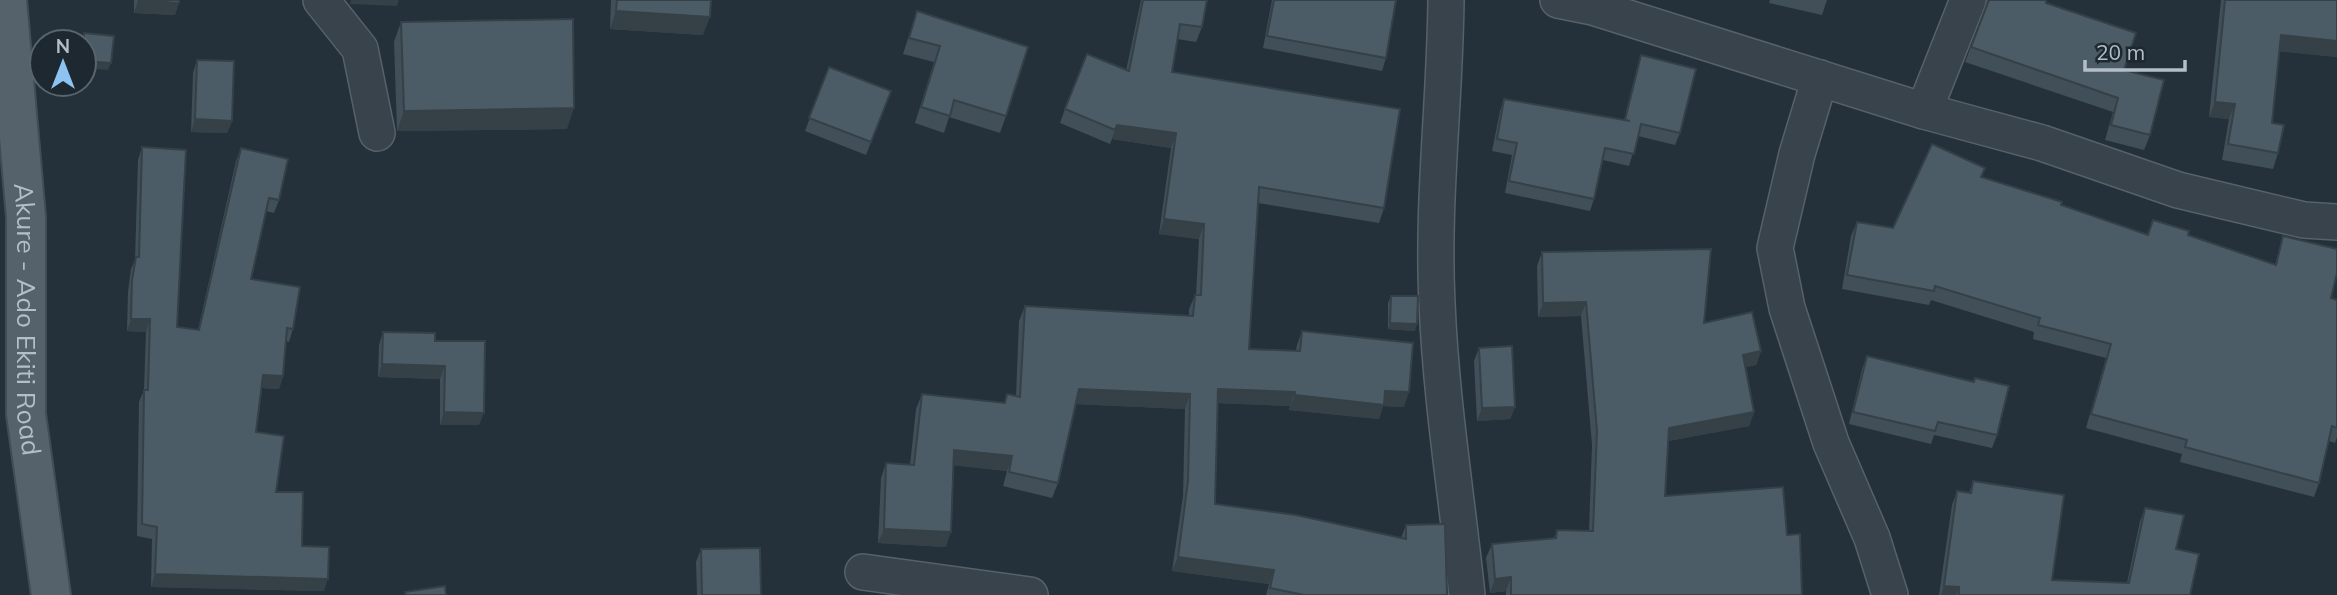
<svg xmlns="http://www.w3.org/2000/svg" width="2337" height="595" font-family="Mulish,sans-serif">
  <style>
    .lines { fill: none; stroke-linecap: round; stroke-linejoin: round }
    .minor-casing { stroke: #566169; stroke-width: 38 }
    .major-casing { stroke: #414c54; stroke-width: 42 }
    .minor { stroke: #38434b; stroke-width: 35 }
    .major { stroke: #56626b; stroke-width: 38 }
    .wall { fill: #414f58 }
    .shaded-wall { fill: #354047 }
    .building { fill: #4c5c66; stroke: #354047; stroke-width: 2 }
    .labels { text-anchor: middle; stroke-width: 5; stroke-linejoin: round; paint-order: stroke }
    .street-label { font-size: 26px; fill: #b3bec7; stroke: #1d2830 }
  </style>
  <rect width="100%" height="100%" fill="#24313b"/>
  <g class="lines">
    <defs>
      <g id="minor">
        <path d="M321,0L360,49L377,133"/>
        <path d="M1446,0C1445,101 1432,202 1437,303C1441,401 1457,498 1467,595"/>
        <path d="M1558,0L1593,7L1924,111L2042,143L2178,190L2304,220L2337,222"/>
        <path d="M1820,78L1797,154L1775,248L1787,308L1831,443L1872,538L1890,595"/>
        <path d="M1924,111L1968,0"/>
        <path d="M863,572L1030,595"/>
      </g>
      <g id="major">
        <path id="s1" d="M7,0L26,217V414L51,595"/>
      </g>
    </defs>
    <!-- minor casing -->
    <use href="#minor" class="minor-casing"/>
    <!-- major casing -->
    <use href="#major" class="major-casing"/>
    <!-- minor -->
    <use href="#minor" class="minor"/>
    <!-- major -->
    <use href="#major" class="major"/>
  </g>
  <!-- wall -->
  <g class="wall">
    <path d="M134,0H179L175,15L134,13Z"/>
    <path d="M611,0H711L703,35L610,29Z"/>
    <path d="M1141,0H1207L1202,27L1196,42L1177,39L1172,72L1384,208L1379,223L1258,203L1249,349L1296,351L1297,345L1302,331L1404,407L1383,406L1379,419L1289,410L1290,406L1218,403L1215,504L1401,538L1406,525L1447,595H1266L1269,584L1172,571L1183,496L1185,409L1075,404L1058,483L1052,498L1003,486L1007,471L954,465L946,547L878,543L881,478L886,463L910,465L916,409L922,394L1004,403L1007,394L1016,396L1019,321L1025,306L1189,316V309L1195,295H1196L1199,239L1159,234L1171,148L1112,139L1110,144L1060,123L1065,109L1126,71Z"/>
    <path d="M1272,0H1396L1386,58L1382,71L1263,48Z"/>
    <path d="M1770,0H1827L1822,15L1769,3Z"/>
    <path d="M1987,0H2046V3L2124,70L2150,135L2144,150L2105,140L2113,112L1965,62L1987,5Z"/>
    <path d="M2221,0H2337V57L2279,51L2272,123L2278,153L2273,169L2222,160L2229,119L2209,117Z"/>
    <path d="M917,11L1006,116L1000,133L949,117L944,133L915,123L934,62L903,54Z"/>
    <path d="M401,22L567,129L397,131L394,42Z"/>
    <path d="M1641,55L1680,133L1675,145L1638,136L1629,166L1603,160L1594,199L1590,211L1505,193L1512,155L1492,151L1500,111L1504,99L1624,120L1637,68Z"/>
    <path d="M197,60L232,121L227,133L191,132L193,73Z"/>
    <path d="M829,67L891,91L866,155L805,131Z"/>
    <path d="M142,147L177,327L198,330L236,161L241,148L279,200L274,213L266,211L251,279L293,329L289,342L286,341L283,376L279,389L262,388L256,432L276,492L324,591L151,587L152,539L137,536L139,402L144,390L146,332L127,331L128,292L131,269L135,260L138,160Z"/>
    <path d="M1985,168L1982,177L2147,235L2153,220L2188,235L2275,265L2283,236L2331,298L2337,300V437L2335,443L2329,441L2319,483L2314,497L2180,462L2182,454L2086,428L2106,358L2033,339L2034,332L1931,300L1929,305L1842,289L1851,236L1857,222L1893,228Z"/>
    <path d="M1542,252L1704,323L1761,351L1756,365L1746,367L1754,412L1749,426L1668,441L1665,496L1787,535L1802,595H1506V591L1490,593L1486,558L1492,544L1554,538L1557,530L1589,531L1592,445L1581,316L1538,317L1537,266Z"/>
    <path d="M1391,296L1415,331L1388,329V303Z"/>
    <path d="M383,332L435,341L479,425H440V379L378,377L379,345Z"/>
    <path d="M1479,348L1515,407L1510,419L1477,421L1474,361Z"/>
    <path d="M1867,356L1997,435L1992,448L1934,435L1931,444L1849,424L1862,369Z"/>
    <path d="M1973,481L2052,580L2127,583L2140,521L2145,508L2176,549L2190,595H1939L1952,505L1957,491L1969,493Z"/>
    <path d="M701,549L761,595H697L696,562Z"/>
  </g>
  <!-- shaded-wall -->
  <g class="shaded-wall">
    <path d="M351,0H399L397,6L350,4Z"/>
    <path d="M138,1L179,3L175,15L134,13Z"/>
    <path d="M616,11L710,17L703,35L610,29Z"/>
    <path d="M2281,35L2337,41V57L2275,51Z"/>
    <path d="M84,61L111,63L108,70L84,68Z"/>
    <path d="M2215,102L2235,104L2229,119L2209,117Z"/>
    <path d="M574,108L567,129L397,131L404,111Z"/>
    <path d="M195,119L232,121L227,133L191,132Z"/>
    <path d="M1117,125L1176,133L1171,148L1112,139L1110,144Z"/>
    <path d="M1164,219L1204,224L1199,239L1159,234Z"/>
    <path d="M1586,302L1581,316L1538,317L1543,303Z"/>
    <path d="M131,319H150L146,332L127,331Z"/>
    <path d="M1390,323L1417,324L1415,331L1388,329Z"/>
    <path d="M1761,351L1756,365L1738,369L1743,355Z"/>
    <path d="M382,364L445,366L440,379L378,377Z"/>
    <path d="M263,375L283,376L279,389L259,388Z"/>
    <path d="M1079,389L1190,394L1185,409L1073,404Z"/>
    <path d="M1218,389L1295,392L1290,406L1213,403Z"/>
    <path d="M1385,391L1409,392L1404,407L1383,406L1379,419L1289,410L1295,395Z"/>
    <path d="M1515,407L1510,419L1477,421L1482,408Z"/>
    <path d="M444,412L484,413L479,425H440Z"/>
    <path d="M1754,412L1749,426L1663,442L1669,428Z"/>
    <path d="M954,450L1012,456L1007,471L949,465Z"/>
    <path d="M884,529L951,532L946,547L878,543Z"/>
    <path d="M1178,557L1274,570L1269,584L1172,571Z"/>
    <path d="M155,574L328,579L324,591L151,587Z"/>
    <path d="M1511,577L1506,591L1490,593L1495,579Z"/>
    <path d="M1944,586L1959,587L1956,595H1941Z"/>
  </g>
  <!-- building -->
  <g class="building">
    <path d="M138,0H179V3Z"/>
    <path d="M617,0H711L710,17L616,11Z"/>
    <path d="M1143,0H1207L1202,27L1180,24L1172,72L1400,109L1384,208L1259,187L1249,349L1300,351L1302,331L1413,343L1409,392L1385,391L1384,405L1295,395V392L1218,389L1215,504L1296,515L1406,539V525L1445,524L1447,595H1304L1270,588L1274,570L1178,557L1188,481L1190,394L1079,389L1058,483L1009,472L1012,456L954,450L951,532L884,529L886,463L914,465L922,394L1005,403L1007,394L1020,397L1025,306L1193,316L1195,295H1201L1204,224L1164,219L1176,133L1117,125L1115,130L1065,109L1087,54L1129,71Z"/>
    <path d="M1274,0H1396L1386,58L1267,36Z"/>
    <path d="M1989,0H2046V3L2136,33L2124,70L2164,80L2150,135L2111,125L2118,98L1971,47Z"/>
    <path d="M2225,0H2337V41L2281,35L2272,123L2284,125L2278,153L2228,144L2235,104L2215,102Z"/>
    <path d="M917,11L1028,47L1006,116L954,100L950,116L921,107L940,46L909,38Z"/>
    <path d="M573,19L574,108L404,111L401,22Z"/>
    <path d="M84,33L114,36L111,63L84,61Z"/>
    <path d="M1641,55L1696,69L1680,133L1641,124L1634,154L1605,148L1594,199L1509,181L1517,143L1497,139L1504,99L1630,121L1625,120Z"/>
    <path d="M197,60L234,61L232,121L195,119Z"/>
    <path d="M829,67L891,91L871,142L809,118Z"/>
    <path d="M1932,144L1985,168L1981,177L2062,202L2061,205L2148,235L2153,220L2189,231L2188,235L2276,265L2283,236L2337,249V273L2331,298L2337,300V428L2332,426L2319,483L2185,447L2187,440L2091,414L2111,344L2038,325L2040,318L1935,286L1934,291L1847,275L1857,222L1893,228Z"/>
    <path d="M142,147L186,150L177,327L199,330L241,148L288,159L279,200L269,198L251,279L300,287L293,329L287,328L283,376L263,375L256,432L284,436L276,492H303L302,546L329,547L328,579L155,574L157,527L142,524L144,390H148L150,319H131L132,280L136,257H139Z"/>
    <path d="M1711,249L1704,323L1752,312L1761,351L1743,355L1754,412L1669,428L1665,496L1783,487L1787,535L1800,534L1802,595H1511V577L1495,579L1492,544L1556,538L1557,530L1593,531L1597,431L1586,302L1543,303L1542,252Z"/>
    <path d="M1391,296H1418L1417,324L1390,323Z"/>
    <path d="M383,332L435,333V341H485L484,413L444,412L445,366L382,364Z"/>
    <path d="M1512,346L1515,407L1482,408L1479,348Z"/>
    <path d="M1867,356L1974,382L1975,378L2009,386L1997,435L1938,422L1935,431L1853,412Z"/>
    <path d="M1973,481L2064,495L2052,580L2129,583L2145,508L2184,515L2176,549L2199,554L2190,595H1959V587L1944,586L1957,491L1971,493Z"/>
    <path d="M760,548L761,595H702L701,549Z"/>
    <path d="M445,586L446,595H406L405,592Z"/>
  </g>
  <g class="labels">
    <!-- street labels -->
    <g class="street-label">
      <text dy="9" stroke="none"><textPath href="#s1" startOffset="320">Akure - Ado Ekiti Road</textPath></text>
    </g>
  </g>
  <!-- north arrow -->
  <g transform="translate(63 63)"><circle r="33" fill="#1d2830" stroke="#59646c" stroke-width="2"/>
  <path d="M0-5L12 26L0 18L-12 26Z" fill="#8cc3f2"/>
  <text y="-10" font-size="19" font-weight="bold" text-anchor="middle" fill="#b3bec7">N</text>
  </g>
  <!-- scale -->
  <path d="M2085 60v10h100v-10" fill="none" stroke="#b3bec7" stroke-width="3.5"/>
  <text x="2096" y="60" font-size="21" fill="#b3bec7" stroke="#1d2830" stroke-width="5" paint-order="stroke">20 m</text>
</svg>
